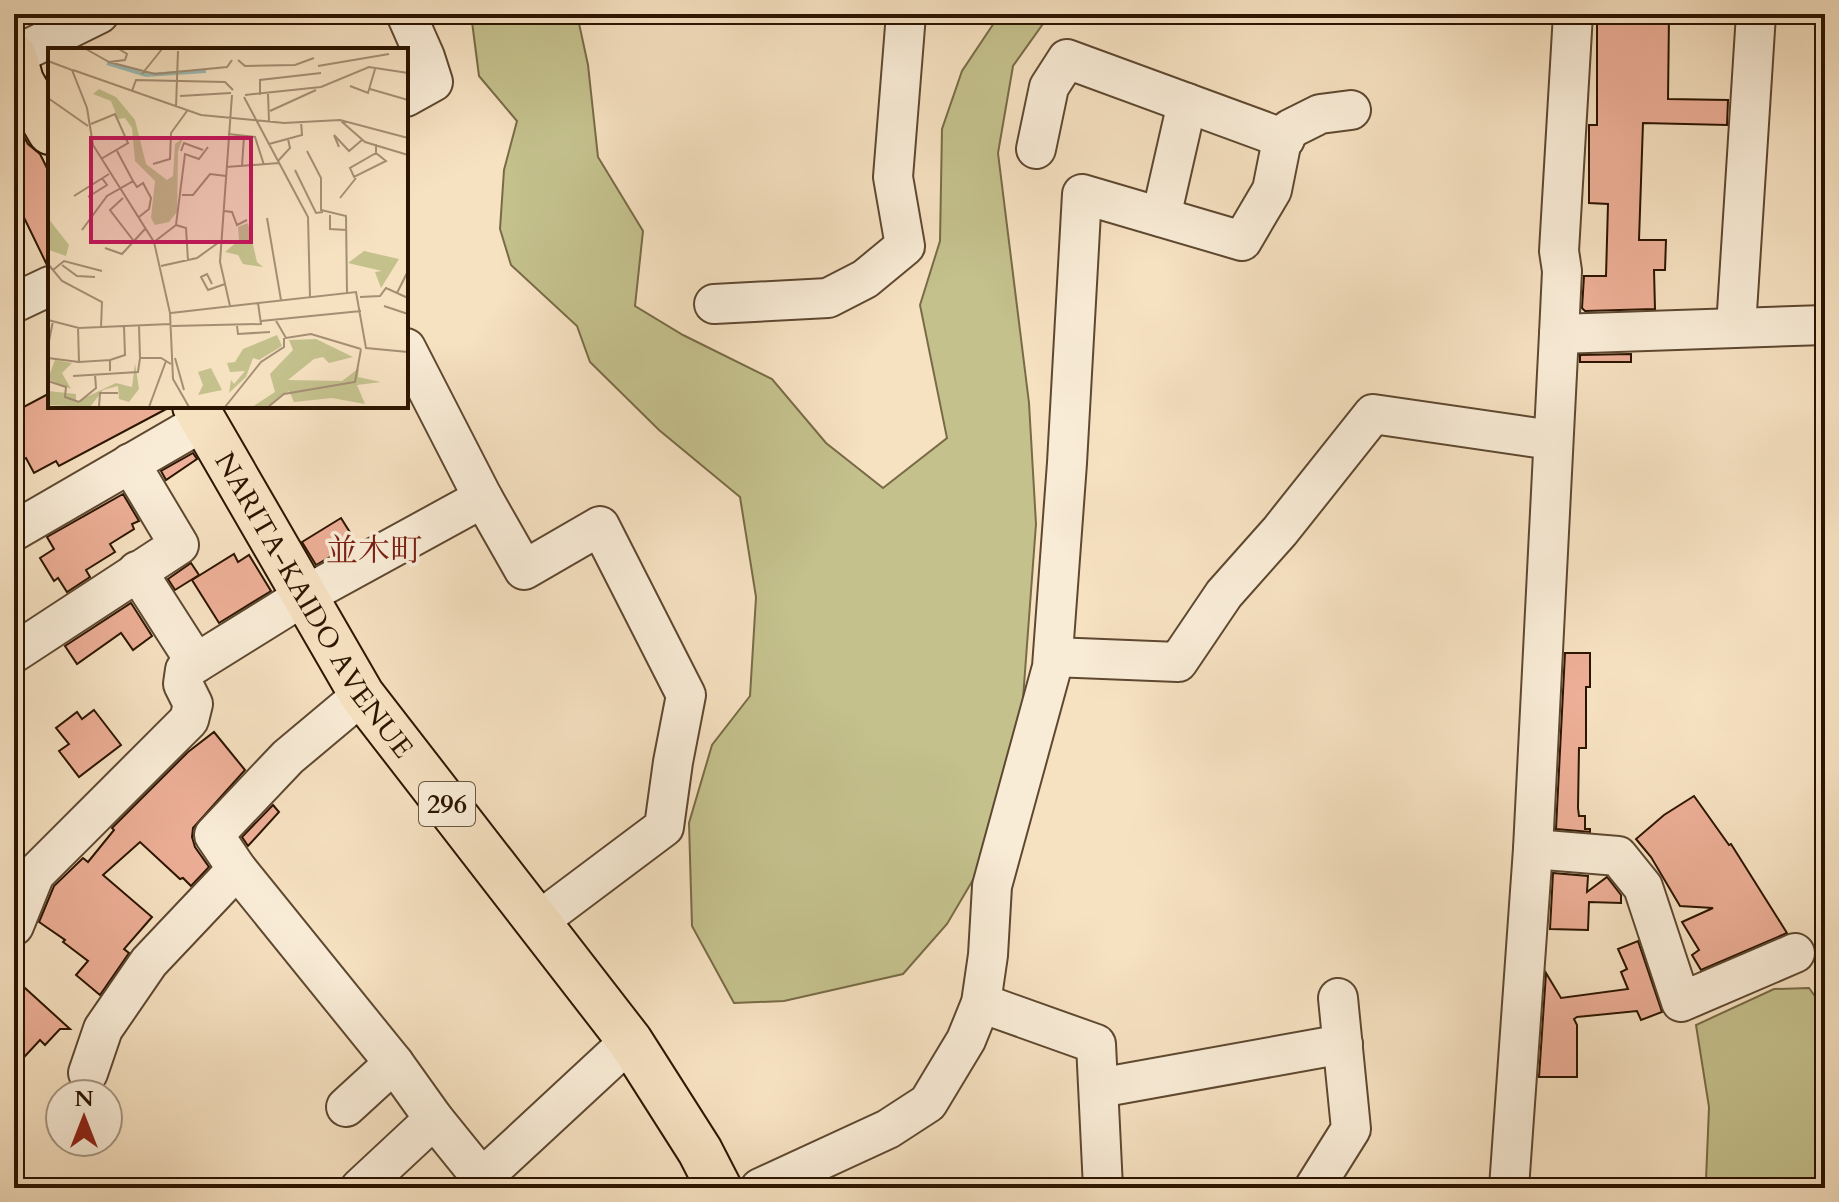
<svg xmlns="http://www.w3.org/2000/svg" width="1839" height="1202" font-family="Cardo,'Noto Serif JP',serif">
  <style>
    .green { fill: #c4c18d; stroke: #786b46; stroke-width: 2 }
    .building { fill: #edaf97; stroke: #2c1500; stroke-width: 2 }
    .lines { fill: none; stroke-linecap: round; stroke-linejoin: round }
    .minor-casing { stroke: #5e4830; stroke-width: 42 }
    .highway-casing { stroke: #2c1500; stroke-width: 48 }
    .minor { stroke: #f9ecd7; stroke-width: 38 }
    .highway { stroke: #f6e1c1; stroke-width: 44 }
    .labels { text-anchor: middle; stroke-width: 7; stroke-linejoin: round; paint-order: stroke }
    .shield { fill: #f9ecd7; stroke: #6a5640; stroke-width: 2 }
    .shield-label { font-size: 26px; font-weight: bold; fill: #2c1500 }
    .street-label { font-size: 28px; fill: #2c1500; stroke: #f9ecd7 }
    .quarter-label { font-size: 32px; fill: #7a1f14; stroke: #f9ecd7 }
    .inset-river { fill: none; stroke: #9dbdb6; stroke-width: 4 }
    .inset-road { fill: none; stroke: #a58f74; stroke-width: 2 }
    .view { fill: #c2185b; fill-opacity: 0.15; stroke: #c2185b; stroke-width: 4 }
    .inset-edge { fill: none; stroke: #2c1500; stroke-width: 4 }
  </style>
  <rect width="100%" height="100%" fill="#f6e1c1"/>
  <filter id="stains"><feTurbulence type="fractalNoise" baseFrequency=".0025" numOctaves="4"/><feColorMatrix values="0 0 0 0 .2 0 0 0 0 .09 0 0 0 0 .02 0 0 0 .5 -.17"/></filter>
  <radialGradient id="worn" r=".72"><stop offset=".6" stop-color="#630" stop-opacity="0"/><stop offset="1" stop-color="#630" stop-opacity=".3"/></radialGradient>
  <!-- green -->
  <g class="green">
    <path d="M471,14H577L588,65L598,157L643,231L635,306L683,335L772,379L826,443L883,488L947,438L920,305L940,241L942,129L962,71L1000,14H1050L1013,66L998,153L1029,403L1036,524L1022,712L987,856L947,924L903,974L784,1001L734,1003L692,926L689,823L712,745L750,696L756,597L740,497L659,430L590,362L577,326L511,265L500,229L504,170L517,121L479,76Z"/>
    <path d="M1809,988L1825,1010V1188H1693L1706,1180L1709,1107L1696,1025L1774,989Z"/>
  </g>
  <!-- building -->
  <g class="building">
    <path d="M1597,14L1669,16L1668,99L1728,100L1727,125L1643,123L1639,240H1666L1665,270H1654L1655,309L1585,311L1582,308L1584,276H1606L1608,204L1589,203V125H1597Z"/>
    <path d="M14,119L28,144L40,154L50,174V264L47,265L14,197Z"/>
    <path d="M1631,354V362H1580V355Z"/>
    <path d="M50,393V406L170,407L59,466L56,461L34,473L26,458L14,464V412Z"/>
    <path d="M193,453L197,459L166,480L161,471Z"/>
    <path d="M123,494L139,521L132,524L134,529L110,544L115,552L86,570L90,577L67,592L58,578L54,581L40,558L54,549L47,537Z"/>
    <path d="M341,518L356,542L316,565L302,542Z"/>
    <path d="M234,554L238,562L249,555L271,591L219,623L192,580Z"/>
    <path d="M191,563L199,575L175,590L168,579Z"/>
    <path d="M131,603L152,636L133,650L121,633L77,664L65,646Z"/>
    <path d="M1565,653H1590V687H1586V748H1579L1578,808L1579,816H1585V829H1590V832L1556,829Z"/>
    <path d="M94,710L121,745L79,777L59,751L69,744L56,728L77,712L82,719Z"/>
    <path d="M214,732L245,770L193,828L192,837L195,847L209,867L191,886L183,878L180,879L140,842L103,875L152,917L124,949L129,953L100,995L76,975L88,961L63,942L65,940L39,922L54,886L83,858L88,862L114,830L112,828L188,752Z"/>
    <path d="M1694,796L1729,845L1731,844L1787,933L1701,970L1692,955L1699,950L1682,922L1713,908L1680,906L1651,857L1636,839L1664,815Z"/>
    <path d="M273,805L279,812L248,846L242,837Z"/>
    <path d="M1553,873L1588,876L1587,892L1607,877L1621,895V903L1589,902L1588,930L1550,929Z"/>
    <path d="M1638,941L1662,1012L1641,1020L1637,1011L1577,1017L1574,1019L1577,1025V1077H1539L1546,973L1561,998L1628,989L1621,972L1627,969L1618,949Z"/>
    <path d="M14,978L70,1029H60L45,1045L40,1040L14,1068Z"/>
  </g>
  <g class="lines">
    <defs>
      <g id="minor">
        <path d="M406,14L425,57L433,82L406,97"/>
        <path d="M14,56L99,14"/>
        <path d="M1036,149L1049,87L1067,59L1285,139"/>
        <path d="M1161,217L1187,103"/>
        <path d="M14,303L50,286"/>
        <path d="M714,304L828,298L865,279L905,246L893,177L906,14"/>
        <path d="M1736,327L1756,14"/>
        <path d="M1559,334L1825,325"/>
        <path d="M483,498L524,570L600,526L686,695L673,762L664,827L540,920"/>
        <path d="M14,531L204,421"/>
        <path d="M137,571L196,663"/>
        <path d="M14,653L179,545L130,463"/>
        <path d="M1053,657L1178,662L1224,594L1280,531L1373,414L1552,440"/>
        <path d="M362,695L288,757L214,835L237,869L394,1063L434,1119L485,1182"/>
        <path d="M1533,849L1618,856L1643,887L1681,1002L1795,953"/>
        <path d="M14,926L35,874L189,720L193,704L183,684L185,670L304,596L483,498L406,348"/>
        <path d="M981,1003L1096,1044L1103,1188"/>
        <path d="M88,1073L103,1029L149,962L237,869"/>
        <path d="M1099,1088L1343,1044"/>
        <path d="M346,1107L394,1063"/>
        <path d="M360,1188L434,1119"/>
        <path d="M483,1188L492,1169L630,1041"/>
        <path d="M760,1188L888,1129L928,1103L966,1040L981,1003L988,955L992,886L1052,667L1067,463L1082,194L1242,241L1272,190L1281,145L1290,129L1320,114L1351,110"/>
        <path d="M1314,1188L1351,1129L1338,998"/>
        <path d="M1509,1188L1533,849L1559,334L1562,271L1559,251L1573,14"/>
      </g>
      <g id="highway">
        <path d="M14,56L21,81L50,132"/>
        <path id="s1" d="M195,406L362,695L630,1041L700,1151L719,1188"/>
      </g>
    </defs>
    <!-- minor casing -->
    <use href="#minor" class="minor-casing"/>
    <!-- highway casing -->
    <use href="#highway" class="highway-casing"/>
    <!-- minor -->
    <use href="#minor" class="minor"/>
    <!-- highway -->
    <use href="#highway" class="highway"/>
  </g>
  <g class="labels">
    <!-- shield labels -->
    <rect class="shield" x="419" y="782" width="56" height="44" rx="6"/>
    <g class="shield-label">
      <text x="447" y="813">296</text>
    </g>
    <!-- street labels -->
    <g class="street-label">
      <text dy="10" stroke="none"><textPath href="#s1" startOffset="232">NARITA-KAIDO AVENUE</textPath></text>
    </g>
    <!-- quarter labels -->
    <g class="quarter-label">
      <text x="374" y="561">並木町</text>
    </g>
  </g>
  <!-- overview -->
  <g transform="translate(48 48)">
    <rect width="360" height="360" fill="#f6e1c1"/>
    <path d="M51,41L68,49L87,72L98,116L119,132L125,128L127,96L135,90L130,103L129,164L121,174L107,177L103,170L107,133L87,113L84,80L77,70L70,71L63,53L45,46ZM0,170L21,197L18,208L1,202ZM200,175L209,214L215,219L195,216L190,207L177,204L191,192L190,179ZM316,203L351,211L333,240L327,224L334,223L300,215ZM229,287L234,298L211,312L205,310L198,329L181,345L183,332L186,336L197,323L182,324L179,315L187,314L195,301ZM268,291L305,309L281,315L275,309L266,311L240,332L294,333L311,320L310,329L333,334L309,337L317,356L284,350L246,354L241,343L218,359H204L227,344L222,326L245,302L241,292ZM7,312L24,315L14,325L23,341L0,331ZM87,315L91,341L81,354L71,351L70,338L55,342L42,359L0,357V343L28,346V354L68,335L84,339ZM163,320L174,342L150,347L155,337L150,324Z" fill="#c4c18d"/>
    <path class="inset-river" d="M59,15L98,27L158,23"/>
    <path class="inset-road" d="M38,1L61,14L77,12L79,6L71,1M112,1H188M190,12L197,18L247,17L266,10M0,13L24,22L39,60L45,97L106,194L122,265L125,331L141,359M61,14L107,26L179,19L184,12M270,18L341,6M25,22L153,67L236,75L292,72L360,90M94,26L114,1M302,38L320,45L327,21M322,41L360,52M84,43L88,32L177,34L185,42M220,46L221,73M197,47L273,39L321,19L360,25M212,47V32L273,25M132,48L183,45M196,49L260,169L262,249M0,50L40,78M128,59L130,3M222,63L268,42M293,73L317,94L360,107M43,76L67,66L80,95L53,111M180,86L207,89L216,117M221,96L254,87L253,73M291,99L286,87L301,103L314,92M133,103L136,95L155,102M259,103L273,130V162L298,168L299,245M328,105L302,120L306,129L338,113L328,105V96M230,113L242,100L240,91M105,116L122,111L123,85L139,63M194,118L196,88M178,119L231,115M247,122L268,165L275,164M85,133L89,139L95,135L103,150L101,161L91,169M134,147H145L162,126L178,128M26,148L61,126M40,149L59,137L54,130M75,150L62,162L85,192M292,150L308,130M176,163L184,164L189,177L199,172M282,167V181L299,182M219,170L233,252M128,177L138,180L140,213M34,182L59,148L85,133L69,103M106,194L128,177L137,106L151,111L160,99M57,200L74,206L97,181M0,216L14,233L54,254L53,279M14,217L29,228L47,229M113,218L149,210L174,192M5,222L16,213L54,223M164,236L159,226L153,229L160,242L177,236M349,245L360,223M312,249L332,248L338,240L360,250M182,258L172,214L184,47M336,258L360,266M123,265L308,244L318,300L360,304M227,271L238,290L263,286L313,301M0,272L31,280L122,276M213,273L313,263M91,278L92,310H113L123,316M124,278L213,276L210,255M189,278L190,286L222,284M30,279L31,314L62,312V323M0,298L5,273M0,310L31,314M127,310L136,342M62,312L77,307L76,278M25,328L90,324L92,310M0,333L18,339L17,349L31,354M31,354L48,340L47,326M51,359L52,345H70M101,359L118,313M177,359L213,314L236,299V290M220,359L236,346L307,334L313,301"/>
    <path class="view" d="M43,90H203V194H43Z"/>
    <rect width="360" height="360" class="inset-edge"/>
  </g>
  <!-- margin -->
  <rect width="1839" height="1202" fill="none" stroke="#f6e1c1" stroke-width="48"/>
  <rect x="16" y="16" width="1807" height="1170" fill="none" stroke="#2c1500" stroke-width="4"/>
  <rect x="24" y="24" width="1791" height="1154" fill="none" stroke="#2c1500" stroke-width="2"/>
  <!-- north arrow -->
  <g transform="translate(84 1118)"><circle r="38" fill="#f9ecd7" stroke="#a79681" stroke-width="2"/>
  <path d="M0-6L14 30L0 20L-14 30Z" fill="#8f2418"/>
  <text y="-12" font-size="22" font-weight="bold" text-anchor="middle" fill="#2c1500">N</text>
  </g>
  <rect width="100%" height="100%" filter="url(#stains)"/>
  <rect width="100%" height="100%" fill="url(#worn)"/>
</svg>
